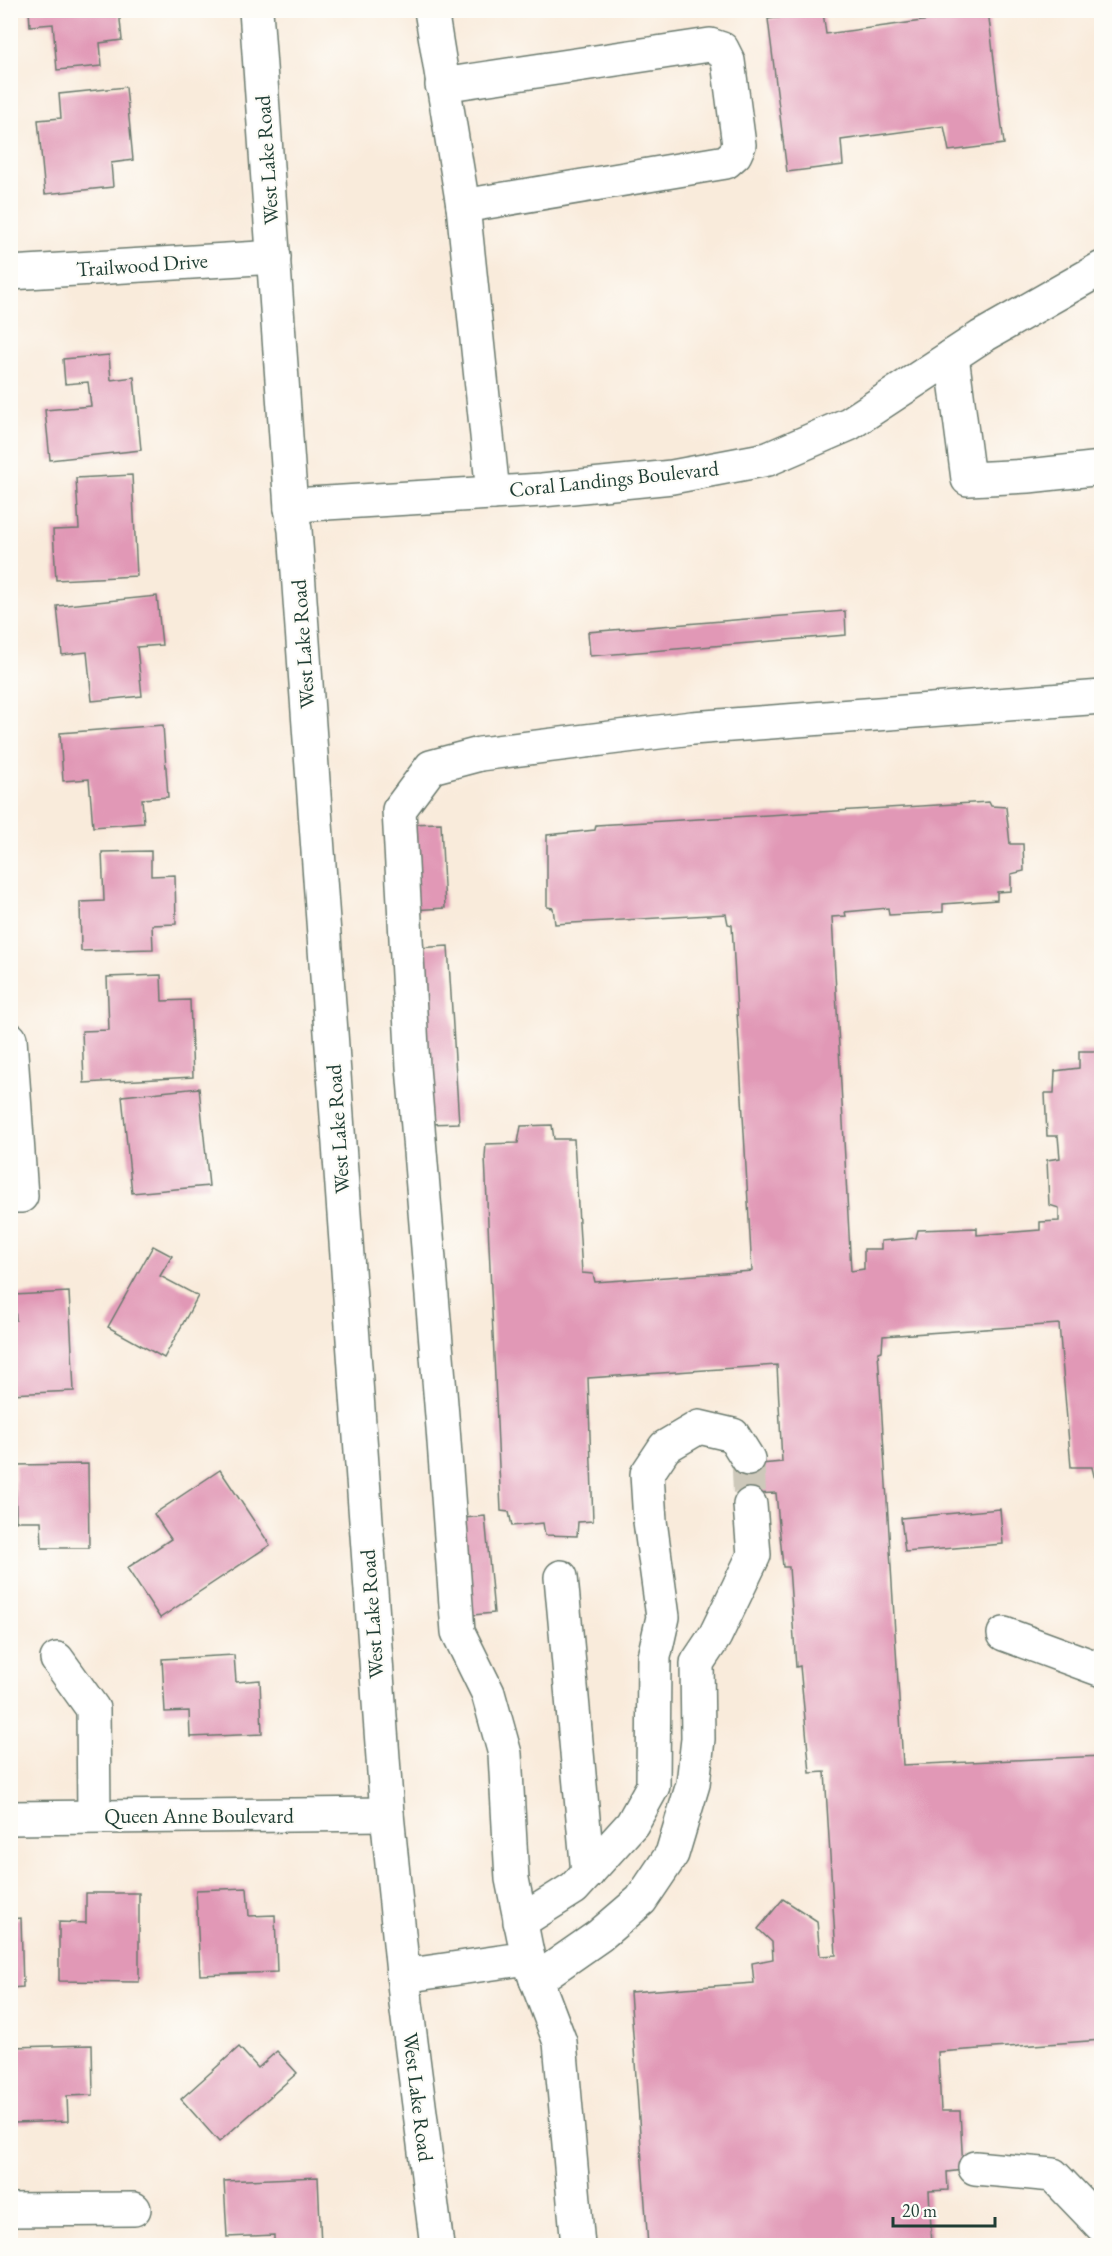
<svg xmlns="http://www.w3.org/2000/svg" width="1112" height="2256" font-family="'EB Garamond',serif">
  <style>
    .building { fill: #e198b6 }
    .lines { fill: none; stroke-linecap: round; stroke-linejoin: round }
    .minor-tunnel { stroke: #cdc8ba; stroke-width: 33; stroke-dasharray: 33 16; stroke-linecap: butt }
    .minor-casing { stroke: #6b7a6e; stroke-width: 36 }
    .minor { stroke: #fff; stroke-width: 33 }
    .labels { text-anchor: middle; stroke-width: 4.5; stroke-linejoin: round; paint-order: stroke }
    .street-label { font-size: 21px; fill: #1f3d34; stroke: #fdfcf7 }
  </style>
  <rect width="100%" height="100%" fill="#fdfcf7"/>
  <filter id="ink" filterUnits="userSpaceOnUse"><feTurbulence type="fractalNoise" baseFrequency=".0167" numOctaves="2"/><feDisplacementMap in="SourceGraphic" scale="12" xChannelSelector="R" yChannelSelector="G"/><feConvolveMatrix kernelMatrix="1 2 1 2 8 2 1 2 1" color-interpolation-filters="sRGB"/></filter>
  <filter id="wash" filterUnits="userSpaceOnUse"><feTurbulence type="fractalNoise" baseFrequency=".008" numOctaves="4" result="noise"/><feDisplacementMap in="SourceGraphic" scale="24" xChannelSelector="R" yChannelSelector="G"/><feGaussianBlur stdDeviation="1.35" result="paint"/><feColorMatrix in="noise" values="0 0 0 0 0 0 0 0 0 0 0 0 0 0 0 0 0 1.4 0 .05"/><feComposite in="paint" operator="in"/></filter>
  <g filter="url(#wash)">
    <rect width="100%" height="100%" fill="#f9ebdb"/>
    <g id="blocks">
      <!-- building -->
      <g class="building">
        <path d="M29,10H119L122,40L100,43L102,66L57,70L53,24L30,26Z"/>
        <path d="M929,10H988L1004,144L949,151L944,126L841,140L843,165L787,172L768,19L823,12L826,34L929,20Z"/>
        <path d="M126,87L133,160L111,163L113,187L45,194L38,120L61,118L59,94Z"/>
        <path d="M109,355L111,380L134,377L141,450L50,460L45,410L91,406L88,382L65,384L63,359Z"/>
        <path d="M132,475L137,576L56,580L53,530L79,529L76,478Z"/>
        <path d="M157,596L162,645L137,647L142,696L92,701L87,652L62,655L57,606Z"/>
        <path d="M845,611L846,635L590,656L588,632Z"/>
        <path d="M163,725L168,797L142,799L144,823L93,827L89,779L63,781L60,733Z"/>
        <path d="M989,802L991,806L1006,807L1010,844H1023L1024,871L1011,874V891L997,892V900L943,904V912L889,915L888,908L845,912L846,916L832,917L851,1271L864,1269V1249H881V1241L916,1238L918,1230L977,1228V1235L1040,1230V1222L1059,1221V1208L1049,1205L1047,1160L1060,1158L1058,1136H1047L1045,1093H1054L1055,1071L1079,1068V1051H1102V1479L1095,1480L1092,1467H1071L1059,1324L883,1336L882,1351L878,1352L903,1765L1102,1756V2040L938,2052L941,2111H960L963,2170L947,2172L948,2190L929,2191L932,2246H648L630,1992L754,1983L752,1963L773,1959L772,1942L758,1929L783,1899L817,1921L820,1956L836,1955L825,1772L810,1773L800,1666L796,1667L789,1567H783L776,1493L749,1494L748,1465L782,1462L777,1365L588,1378L593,1521L578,1522L577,1536L545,1535L543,1523L512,1526L509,1512L501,1511L485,1157L486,1144L518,1143L521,1126L552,1125L554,1139H574L582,1273L593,1274L595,1282L752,1271L732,925L728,924L726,914L555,924L553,908L547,907V835L595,830L596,825Z"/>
        <path d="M441,823L445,908L412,910L408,824Z"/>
        <path d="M151,851V876L175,875L176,924L152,925L153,949L81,951L80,902L104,901L102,852Z"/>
        <path d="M448,946L459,1123L429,1124L417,948Z"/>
        <path d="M161,975L162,1001L190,1000L193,1077L84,1083L82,1031L109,1030L107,977Z"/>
        <path d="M199,1088L209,1186L132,1193L122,1096Z"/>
        <path d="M153,1246L172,1256L160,1276L198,1296L164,1358L108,1327Z"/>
        <path d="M69,1292L74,1391L10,1394V1320H16L14,1295Z"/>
        <path d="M88,1464L89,1548H42L41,1521H16L15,1465Z"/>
        <path d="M220,1470L270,1545L160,1618L127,1568L171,1539L154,1514Z"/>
        <path d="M1000,1509L1003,1544L905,1552L901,1518Z"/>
        <path d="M485,1516L494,1613L462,1616L454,1519Z"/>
        <path d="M234,1655L236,1682L260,1680L262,1734L190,1737L189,1711L165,1712L162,1659Z"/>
        <path d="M247,1888L249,1916L275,1915L277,1972L200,1975L196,1890Z"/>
        <path d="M86,1893H139V1982L59,1981V1922L86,1923Z"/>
        <path d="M21,1918L23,1987L10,1988V1919Z"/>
        <path d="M92,2045L93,2095L67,2096L68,2121L14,2123L12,2047Z"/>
        <path d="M239,2047L258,2068L277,2051L297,2073L219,2142L181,2099Z"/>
        <path d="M318,2177L321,2246H274V2235L227,2237L224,2181Z"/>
      </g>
    </g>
  </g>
  <g filter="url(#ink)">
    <use href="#blocks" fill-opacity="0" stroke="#6b7a6e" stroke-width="1.5"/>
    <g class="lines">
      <!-- minor-tunnel -->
      <path class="minor-tunnel" d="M748,1459L750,1505"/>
      <defs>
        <g id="minor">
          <path d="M256,10L291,508L295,530L387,1814L406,2003L437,2246"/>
          <path d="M431,10L463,206L493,493"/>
          <path d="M442,85L710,45L722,49L728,61L739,145L735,154L726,162L463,206"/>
          <path d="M10,273L274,257"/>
          <path d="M952,356L968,479L1028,476L1102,468"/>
          <path d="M291,508L310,504L542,490L672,477L768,459L849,424L981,337L1102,268"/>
          <path d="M10,1039L21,1196H10"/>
          <path d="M561,1577L588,1873"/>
          <path d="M1004,1634L1102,1670"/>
          <path d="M57,1659L93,1709L94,1816"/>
          <path d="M10,1818L387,1814"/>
          <path d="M520,1922L574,1888L632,1824L653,1786L654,1657L663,1617L650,1521L647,1474L665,1447L699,1427L733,1435L748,1459"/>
          <path d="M403,1976L528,1958"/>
          <path d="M536,1980L599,1936L641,1900L672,1854L693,1784L698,1739L697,1663L715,1636L754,1555L750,1505"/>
          <path d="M975,2168L1053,2175L1102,2226"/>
          <path d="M10,2210L134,2209"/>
          <path d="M578,2246L560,2042L528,1958L512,1879L505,1754L488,1693L458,1632L443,1428L413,1067L399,810L431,767L480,754L692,728L1102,697"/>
        </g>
      </defs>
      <!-- minor casing -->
      <use href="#minor" class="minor-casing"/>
      <!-- minor -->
      <use href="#minor" class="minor"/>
    </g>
  </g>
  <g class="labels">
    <!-- street labels -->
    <g class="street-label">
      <text transform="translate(267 160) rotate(-94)" y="7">West Lake Road</text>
      <text transform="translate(142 265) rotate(-4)" y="7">Trailwood Drive</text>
      <text transform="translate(614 479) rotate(-6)" y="7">Coral Landings Boulevard</text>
      <text transform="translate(303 644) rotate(-94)" y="7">West Lake Road</text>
      <text transform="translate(338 1129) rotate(-94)" y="7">West Lake Road</text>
      <text transform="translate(372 1614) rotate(-94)" y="7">West Lake Road</text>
      <text x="199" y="1823">Queen Anne Boulevard</text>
      <text transform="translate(418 2097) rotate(83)" y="7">West Lake Road</text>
    </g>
  </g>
  <!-- margin -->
  <rect width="1112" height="2256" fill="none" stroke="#fdfcf7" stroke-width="36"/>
  <!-- scale -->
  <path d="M893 2217v9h102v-9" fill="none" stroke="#1f3d34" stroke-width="3"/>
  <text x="902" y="2217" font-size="18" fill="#1f3d34" stroke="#fdfcf7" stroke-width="4.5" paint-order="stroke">20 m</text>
</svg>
